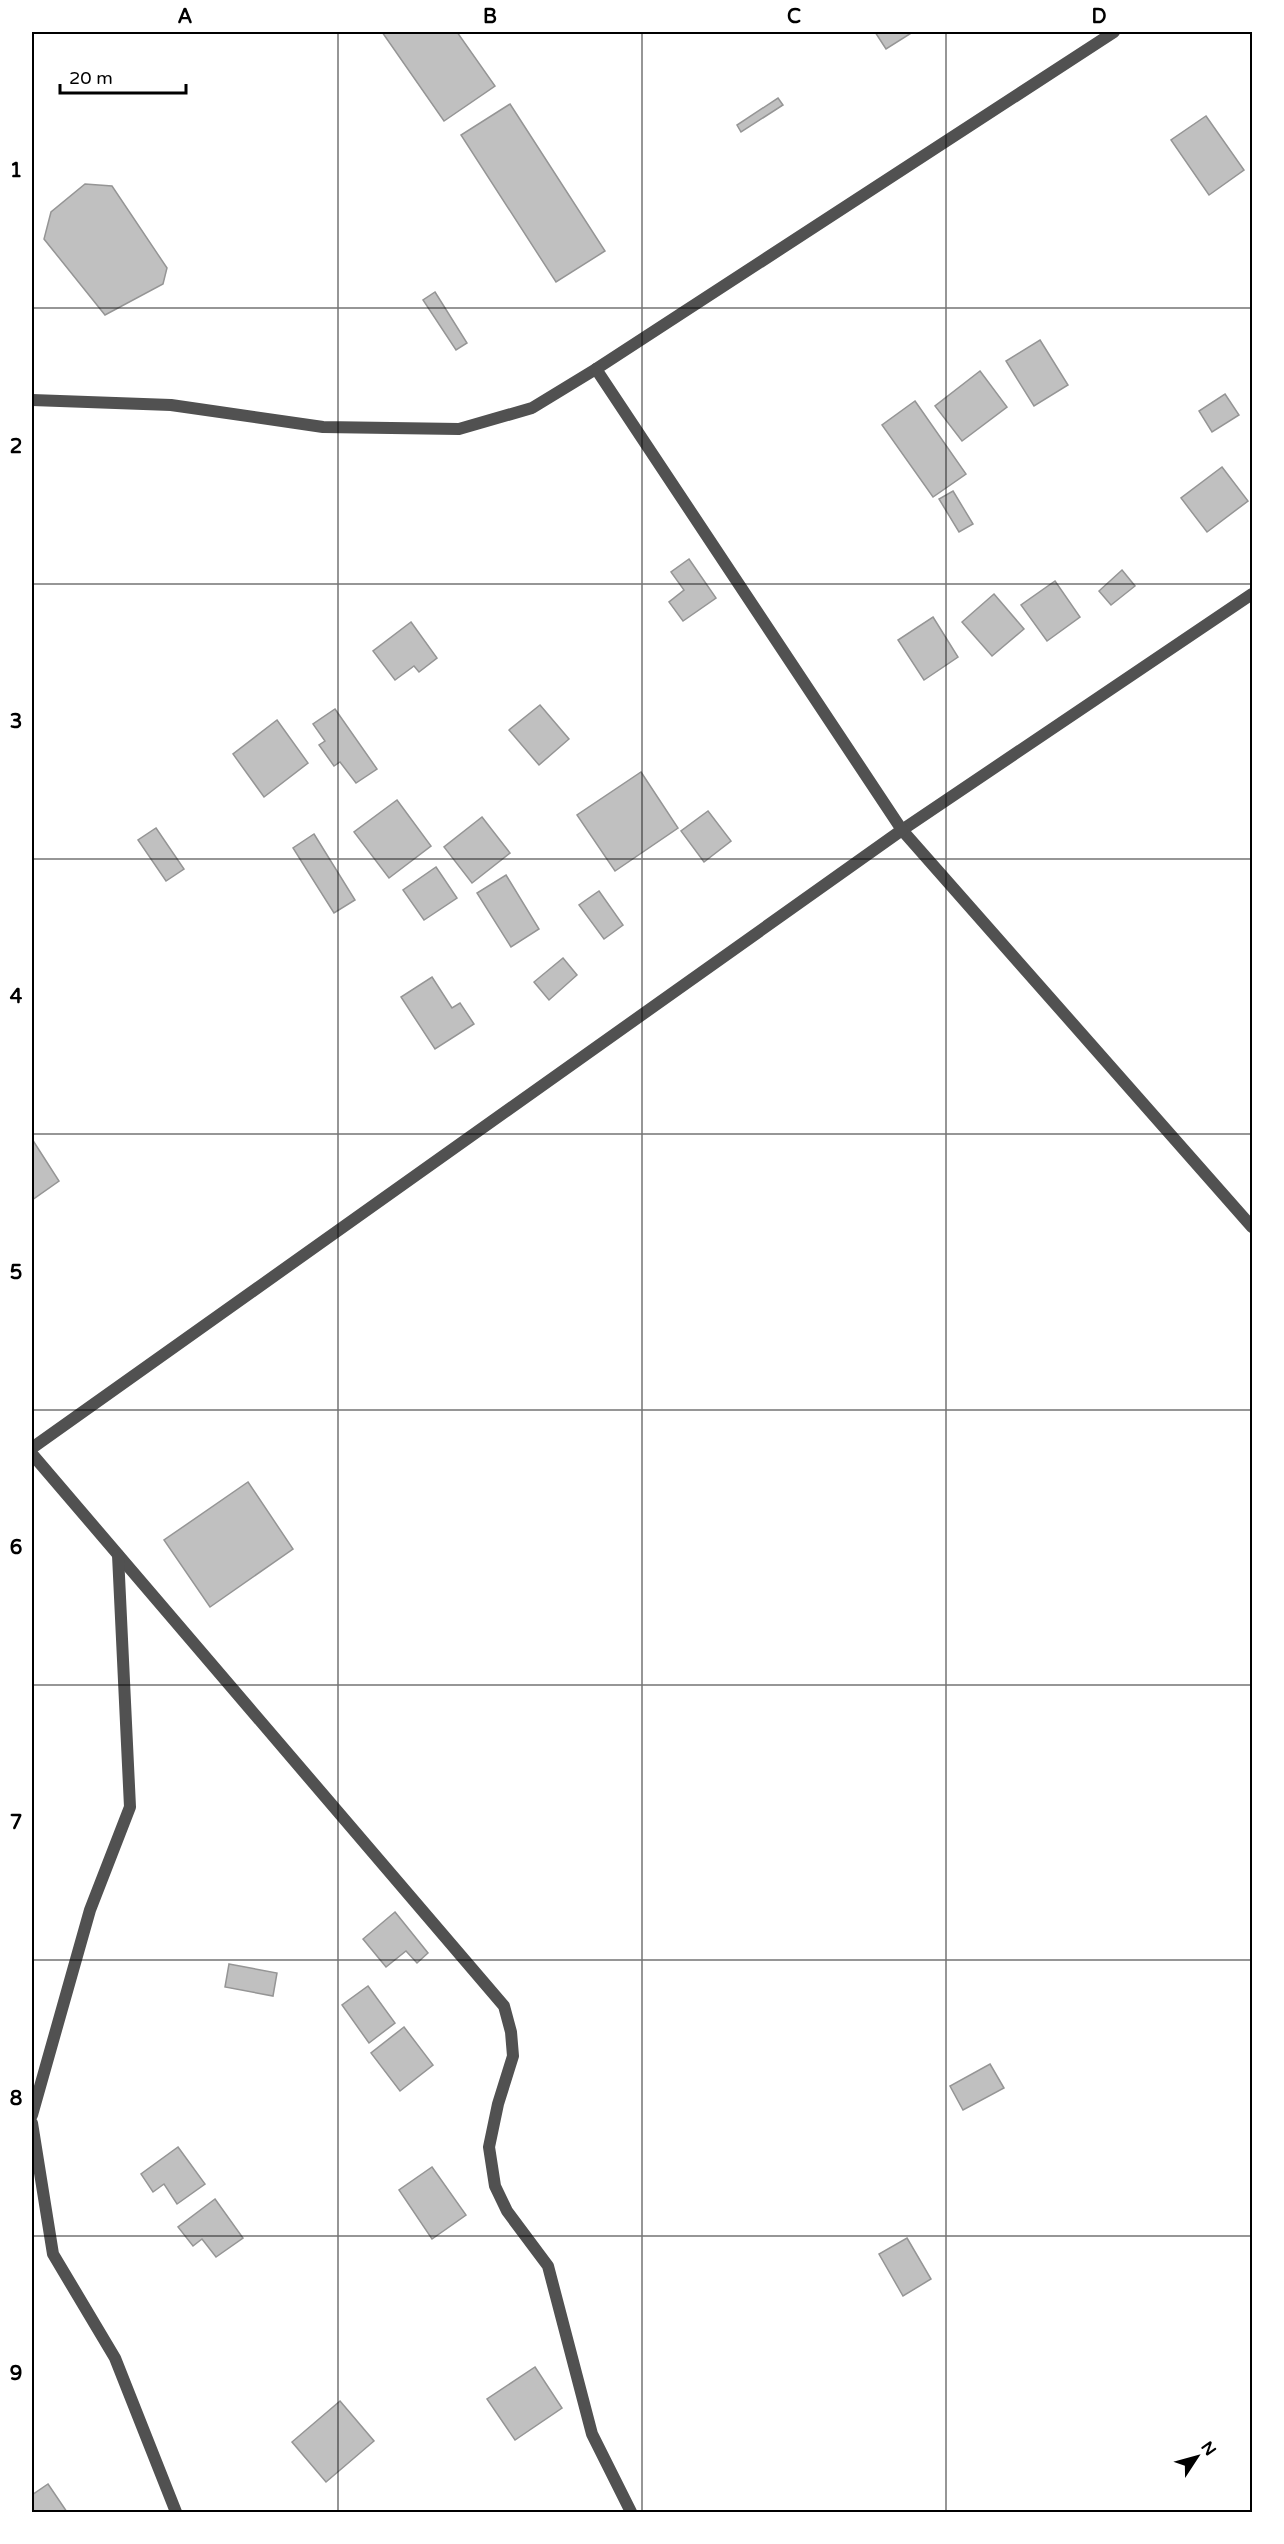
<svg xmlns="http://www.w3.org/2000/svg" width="1284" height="2544" font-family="'Varela Round',sans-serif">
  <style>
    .building { fill: #c0c0c0; stroke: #959595; stroke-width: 1.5 }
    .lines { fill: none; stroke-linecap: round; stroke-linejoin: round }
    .street { stroke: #515151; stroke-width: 12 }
    .grid { fill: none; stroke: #000; stroke-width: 1.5; stroke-opacity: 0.55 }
    .neatline { fill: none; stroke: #000; stroke-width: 2 }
    .grid-label { font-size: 20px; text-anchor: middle; font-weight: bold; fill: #000 }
  </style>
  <rect width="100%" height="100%" fill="#fff"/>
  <!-- building -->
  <g class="building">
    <path d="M382,32H457L495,86L444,121Z"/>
    <path d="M875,32H913L886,49Z"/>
    <path d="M778,98L783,105L741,132L737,125Z"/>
    <path d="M510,104L605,251L556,282L461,135Z"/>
    <path d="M1206,116L1244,170L1209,195L1171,140Z"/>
    <path d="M85,184L112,186L167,268L163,284L105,315L44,239L51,212Z"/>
    <path d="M435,292L467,343L456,350L423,300Z"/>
    <path d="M1040,340L1068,385L1034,406L1006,361Z"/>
    <path d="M980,371L1007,407L962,441L935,406Z"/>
    <path d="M1225,394L1239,415L1212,432L1199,411Z"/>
    <path d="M915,401L966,474L933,497L882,425Z"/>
    <path d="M1222,467L1248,501L1207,532L1181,498Z"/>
    <path d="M953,491L973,524L959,532L939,499Z"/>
    <path d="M689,559L716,598L683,621L669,602L684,590L671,572Z"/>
    <path d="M1122,570L1135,586L1111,605L1099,591Z"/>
    <path d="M1055,581L1080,617L1047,641L1021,605Z"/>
    <path d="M994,594L1024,629L992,656L962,622Z"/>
    <path d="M933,617L958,657L924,680L898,640Z"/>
    <path d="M411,622L437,658L419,672L414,666L395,680L373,651Z"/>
    <path d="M540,705L569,739L539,765L509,730Z"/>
    <path d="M335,709L377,769L356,783L340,762L334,766L319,745L325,741L313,724Z"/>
    <path d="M277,720L308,763L264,797L233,754Z"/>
    <path d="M641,772L678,828L615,871L577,815Z"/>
    <path d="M397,800L431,846L389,878L354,832Z"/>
    <path d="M708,811L731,841L704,862L681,831Z"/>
    <path d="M482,817L510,853L472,883L444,847Z"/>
    <path d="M156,828L184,869L166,881L138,840Z"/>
    <path d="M314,834L355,900L334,913L293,848Z"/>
    <path d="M436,867L457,898L424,920L403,890Z"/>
    <path d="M506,875L539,929L511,947L477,893Z"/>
    <path d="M599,891L623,925L604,939L579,905Z"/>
    <path d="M563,958L577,975L549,1000L534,982Z"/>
    <path d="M432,977L452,1008L460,1003L474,1024L435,1049L401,997Z"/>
    <path d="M32,1139L59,1181L32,1200Z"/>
    <path d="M248,1482L293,1549L210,1607L164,1540Z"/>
    <path d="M395,1912L428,1953L417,1963L406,1951L386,1967L363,1939Z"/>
    <path d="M229,1964L277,1973L273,1996L225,1987Z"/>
    <path d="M368,1986L395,2023L369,2043L342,2005Z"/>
    <path d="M404,2027L433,2065L400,2091L371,2053Z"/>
    <path d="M990,2064L1004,2088L963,2110L950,2086Z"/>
    <path d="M178,2147L205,2184L177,2204L164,2184L153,2192L141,2174Z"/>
    <path d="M432,2167L466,2215L432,2239L399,2190Z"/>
    <path d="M215,2199L243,2238L216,2257L202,2239L193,2246L178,2227Z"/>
    <path d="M907,2238L931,2279L903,2296L879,2254Z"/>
    <path d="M535,2367L562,2408L515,2440L487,2399Z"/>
    <path d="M340,2401L374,2441L326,2482L292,2442Z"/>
    <path d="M48,2484L67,2512H32V2495Z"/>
  </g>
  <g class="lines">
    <!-- street -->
    <g class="street">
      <path d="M32,400L171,405L323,427L459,429L532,408L596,369L1114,32"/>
      <path d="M1252,594L902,830L1252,1227"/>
      <path d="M32,1448L902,830L596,369"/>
      <path d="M32,1454L504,2006L511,2032L513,2056L498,2104L489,2147L495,2186L507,2211L548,2266L592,2434L631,2512"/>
      <path d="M32,2115L90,1910L130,1807L118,1555"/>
      <path d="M32,2123L53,2254L115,2358L176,2512"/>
    </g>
  </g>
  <!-- grid -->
  <path class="grid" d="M338,32V2512M642,32V2512M946,32V2512M32,308H1252M32,584H1252M32,859H1252M32,1134H1252M32,1410H1252M32,1685H1252M32,1960H1252M32,2236H1252"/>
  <!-- border -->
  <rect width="1284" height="2544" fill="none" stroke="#ffffff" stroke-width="66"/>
  <!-- north arrow -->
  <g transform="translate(1197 2457) rotate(54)" stroke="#ffffff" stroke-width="4.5" paint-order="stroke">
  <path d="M0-4.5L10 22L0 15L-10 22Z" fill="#000000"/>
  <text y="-9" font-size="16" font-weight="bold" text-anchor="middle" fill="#000000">N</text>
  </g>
  <!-- scale -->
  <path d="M60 84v9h126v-9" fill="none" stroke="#000000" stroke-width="3"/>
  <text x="69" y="84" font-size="18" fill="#000000" stroke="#ffffff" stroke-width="4.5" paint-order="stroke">20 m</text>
  <rect x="33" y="33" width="1218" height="2478" class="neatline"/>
  <g class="grid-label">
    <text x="185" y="23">A</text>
    <text x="490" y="23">B</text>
    <text x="794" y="23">C</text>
    <text x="1099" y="23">D</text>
    <text x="16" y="177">1</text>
    <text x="16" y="453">2</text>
    <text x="16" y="728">3</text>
    <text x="16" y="1003">4</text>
    <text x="16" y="1279">5</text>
    <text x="16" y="1554">6</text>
    <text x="16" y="1829">7</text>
    <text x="16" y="2105">8</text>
    <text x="16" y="2380">9</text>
  </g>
</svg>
